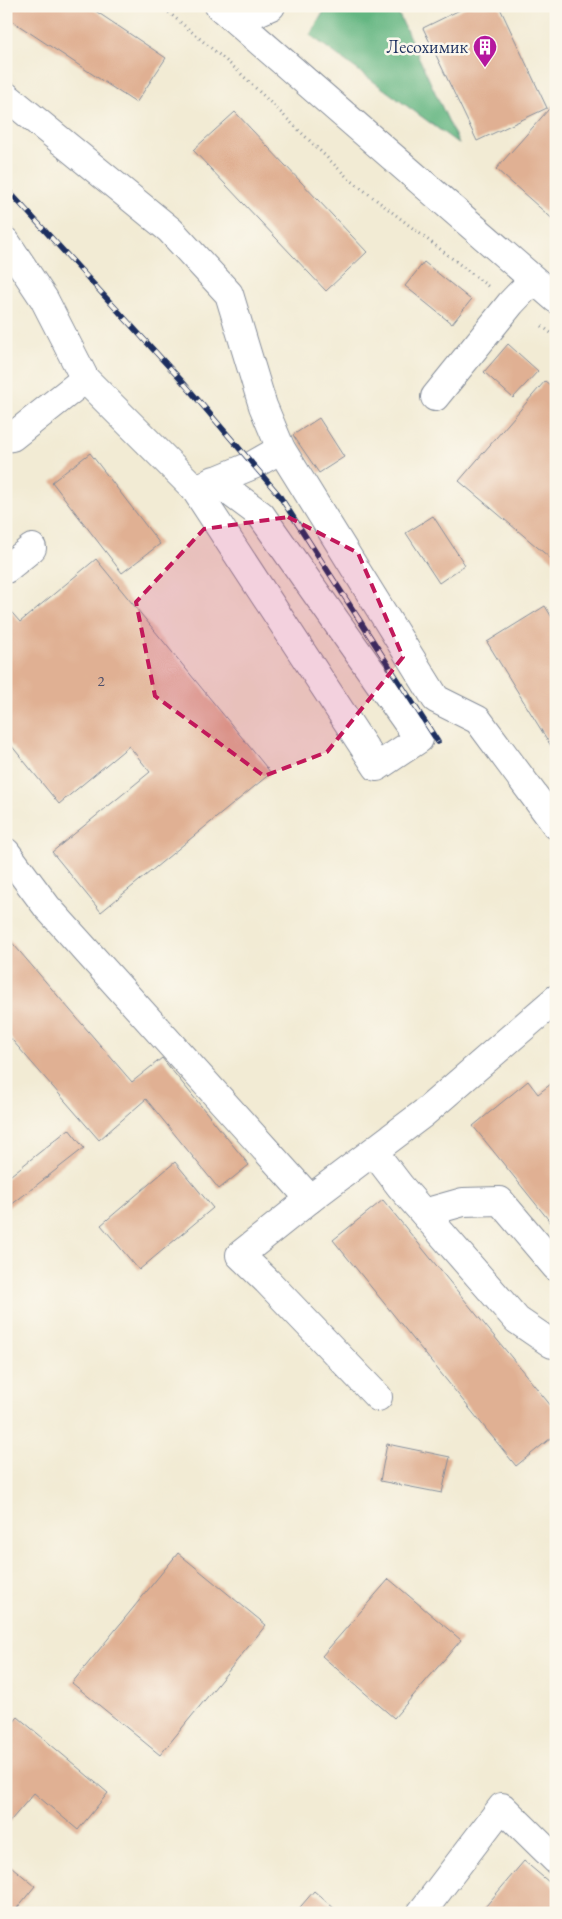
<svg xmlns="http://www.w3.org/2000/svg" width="562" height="1919" font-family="'EB Garamond',serif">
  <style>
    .forest { fill: #64b681; stroke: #407270 }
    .building { fill: #e0b093 }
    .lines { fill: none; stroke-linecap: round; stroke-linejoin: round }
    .minor-casing { stroke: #868d99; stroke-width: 30 }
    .path { stroke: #868d99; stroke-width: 3; stroke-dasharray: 1 4; stroke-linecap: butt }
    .minor { stroke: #fff; stroke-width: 28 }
    .rail-casing { stroke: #1b2f5e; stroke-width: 5.5 }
    .rail { stroke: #fbf7ec; stroke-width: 4; stroke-dasharray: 11; stroke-linecap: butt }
    .marked { fill: #c2185b; fill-opacity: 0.2; stroke: #c2185b; stroke-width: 4; stroke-dasharray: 10 6; stroke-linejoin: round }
    .labels { text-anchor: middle; stroke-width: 5; stroke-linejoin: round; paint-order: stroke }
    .number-label { font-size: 15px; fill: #4c4f6b }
    .poi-label { font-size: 18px; fill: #1b2f5e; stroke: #fbf7ec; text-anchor: end }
  </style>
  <rect width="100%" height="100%" fill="#fbf7ec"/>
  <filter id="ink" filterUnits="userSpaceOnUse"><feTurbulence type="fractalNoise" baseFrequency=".02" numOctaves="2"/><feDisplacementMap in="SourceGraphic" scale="10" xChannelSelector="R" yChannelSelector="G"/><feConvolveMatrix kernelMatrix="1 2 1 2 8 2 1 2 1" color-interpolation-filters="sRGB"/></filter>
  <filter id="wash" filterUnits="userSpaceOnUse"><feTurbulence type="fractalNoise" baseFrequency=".0096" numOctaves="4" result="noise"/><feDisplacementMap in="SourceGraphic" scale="20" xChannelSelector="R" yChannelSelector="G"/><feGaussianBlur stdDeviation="1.12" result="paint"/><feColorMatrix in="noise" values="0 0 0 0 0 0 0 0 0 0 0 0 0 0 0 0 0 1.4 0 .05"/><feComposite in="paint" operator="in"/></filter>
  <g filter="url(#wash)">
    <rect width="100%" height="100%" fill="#f2ebd4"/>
    <!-- forest -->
    <path class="forest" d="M327,6H395L459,144L310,35Z"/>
    <g id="blocks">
      <!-- building -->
      <g class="building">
        <path d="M6,6H88L166,58L136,103L6,17Z"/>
        <path d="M468,6H499L547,108L477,141L423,28Z"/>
        <path d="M556,101V222L496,169Z"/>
        <path d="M235,112L367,252L326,291L193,150Z"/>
        <path d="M424,262L471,300L452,324L405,286Z"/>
        <path d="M508,344L538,371L513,398L484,372Z"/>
        <path d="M545,381L556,390V563L459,481Z"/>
        <path d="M319,418L344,457L319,473L293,435Z"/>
        <path d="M90,453L160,544L122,573L52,482Z"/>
        <path d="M433,516L465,565L439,583L406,533Z"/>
        <path d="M96,559L271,773L101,912L52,852L150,772L129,746L59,804L6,739V606L20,622Z"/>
        <path d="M545,606L556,624V754L487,642Z"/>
        <path d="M8,938L132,1082L162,1058L249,1165L219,1189L146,1099L99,1140L6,1033V940Z"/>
        <path d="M556,1080V1229L473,1126L528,1081L538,1094Z"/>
        <path d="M69,1129L84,1148L6,1209V1179Z"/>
        <path d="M175,1162L213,1208L139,1270L101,1225Z"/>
        <path d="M383,1200L556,1412V1434L516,1466L333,1240Z"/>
        <path d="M387,1444L450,1457L442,1493L380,1481Z"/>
        <path d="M178,1553L266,1625L160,1755L72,1683Z"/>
        <path d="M389,1579L461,1640L394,1718L322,1656Z"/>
        <path d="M18,1717L108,1793L78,1830L34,1793L6,1826V1731Z"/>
        <path d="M524,1861L556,1888V1913H480Z"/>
        <path d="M6,1862L35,1886L13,1913H6Z"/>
        <path d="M314,1891L336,1910L334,1913H295Z"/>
      </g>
    </g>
  </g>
  <g filter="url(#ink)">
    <use href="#blocks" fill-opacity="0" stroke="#868d99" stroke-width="1"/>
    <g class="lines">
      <defs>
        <g id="minor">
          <path d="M219,6L556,299"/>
          <path d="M237,21L271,6"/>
          <path d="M6,96L170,230L229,294L263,406L281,449L436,699L478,720L556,825"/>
          <path d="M6,242L44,299L85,379L195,489L253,465L281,449"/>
          <path d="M435,397L511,303L533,280"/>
          <path d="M6,438L12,437L85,379"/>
          <path d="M195,489L377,767L419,739L261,515L214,480"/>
          <path d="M6,569L32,548"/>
          <path d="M6,852L47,907L310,1199"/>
          <path d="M374,1152L400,1186L517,1320L552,1344L556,1341"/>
          <path d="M424,1213L463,1202L500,1201L556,1267"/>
          <path d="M378,1397L267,1281L240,1255L310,1199L424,1113L556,999"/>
          <path d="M421,1913L502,1807L556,1860"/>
        </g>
      </defs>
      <!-- minor casing -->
      <use href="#minor" class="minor-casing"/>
      <!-- path -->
      <g class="path">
        <path d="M161,6L236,69L348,178L489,287"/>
        <path d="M542,326L556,337"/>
      </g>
      <!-- minor -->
      <use href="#minor" class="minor"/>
      <defs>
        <path id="rail" d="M6,188L181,380L279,495L438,742"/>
      </defs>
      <!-- rail casing -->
      <use href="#rail" class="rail-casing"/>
      <!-- rail -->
      <use href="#rail" class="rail"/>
    </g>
  </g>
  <!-- marked area -->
  <path class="marked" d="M288,517L358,553L403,657L327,752L264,776L155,696L136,602L204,529Z"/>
  <!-- icons -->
  <defs>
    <symbol id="building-pin" viewBox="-11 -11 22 30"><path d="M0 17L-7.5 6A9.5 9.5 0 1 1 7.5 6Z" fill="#b5179e" stroke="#fbf7ec"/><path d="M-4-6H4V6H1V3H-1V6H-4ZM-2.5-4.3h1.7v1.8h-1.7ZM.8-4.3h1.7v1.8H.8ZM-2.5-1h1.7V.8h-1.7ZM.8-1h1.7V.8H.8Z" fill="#fff"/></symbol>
  </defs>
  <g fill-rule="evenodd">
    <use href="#building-pin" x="471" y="33" width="28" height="38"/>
  </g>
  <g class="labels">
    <!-- number labels -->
    <g class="number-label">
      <text x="101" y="686">2</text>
    </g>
    <!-- poi labels -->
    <g class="poi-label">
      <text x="468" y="53">Лесохимик</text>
    </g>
  </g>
  <!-- margin -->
  <rect width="562" height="1919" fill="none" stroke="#fbf7ec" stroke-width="25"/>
</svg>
